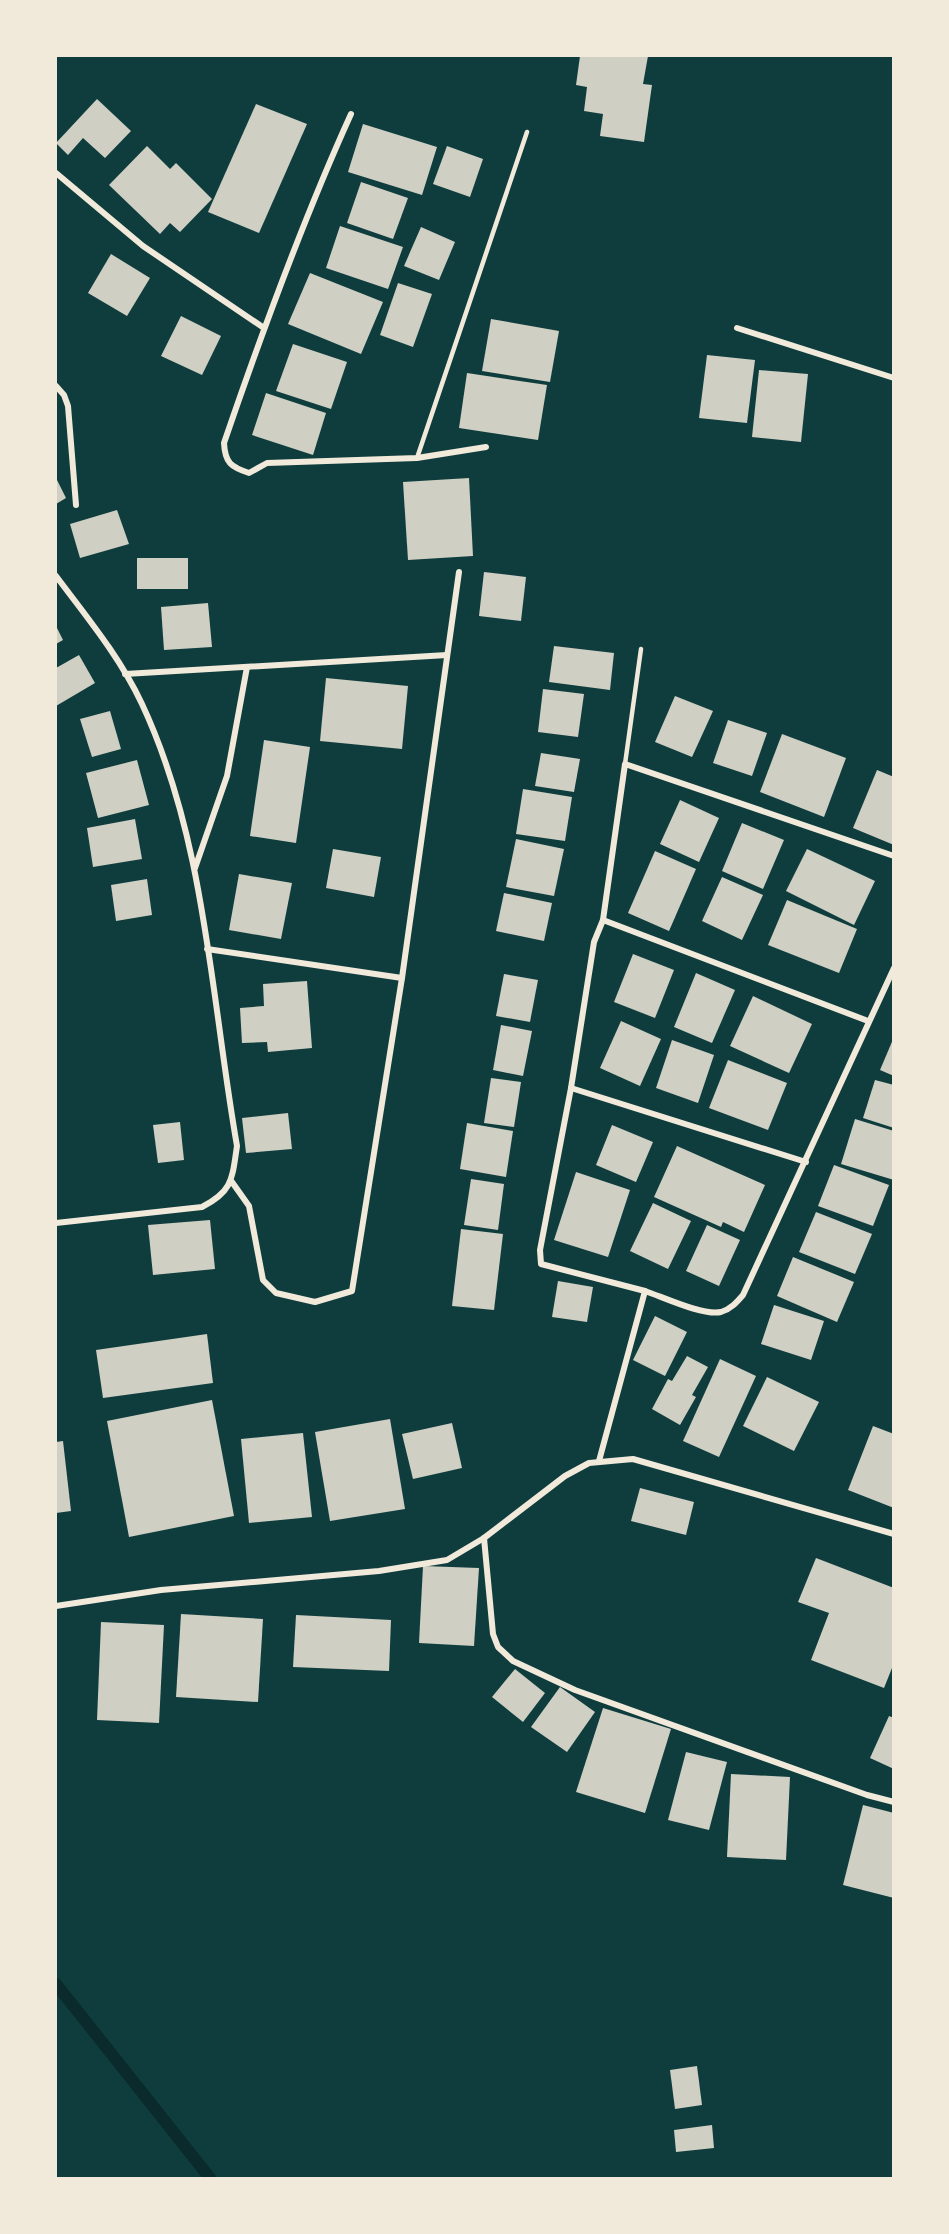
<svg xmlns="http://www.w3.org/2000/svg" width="949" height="2234" font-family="Mulish,sans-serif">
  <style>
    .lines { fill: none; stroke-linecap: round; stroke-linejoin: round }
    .stream { stroke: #0a2a2b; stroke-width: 12 }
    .building { fill: #cfcfc3 }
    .service { stroke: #f1e9da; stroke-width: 4.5 }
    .minor { stroke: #f1e9da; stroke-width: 6 }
  </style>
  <rect width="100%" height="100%" fill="#0f3d3e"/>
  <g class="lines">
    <!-- stream -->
    <path class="stream" d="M56,1984L210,2178"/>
  </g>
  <!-- building -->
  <g class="building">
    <path d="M580,56H648L643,84L652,85L644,142L600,136L603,114L584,111L587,87L576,85Z"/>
    <path d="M97,99L131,131L105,158L83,138L68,155L56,143Z"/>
    <path d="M256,104L307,124L259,233L208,212Z"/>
    <path d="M363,124L437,147L422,195L348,172Z"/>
    <path d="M147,146L170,169L176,163L212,199L180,232L170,223L160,234L109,185Z"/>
    <path d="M447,146L483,159L470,197L433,184Z"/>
    <path d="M361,182L408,198L393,239L347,223Z"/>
    <path d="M340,226L403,247L388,289L326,268Z"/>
    <path d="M421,227L455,242L439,280L404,266Z"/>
    <path d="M111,254L150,278L127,316L88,293Z"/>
    <path d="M310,273L383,302L361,354L288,324Z"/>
    <path d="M398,283L432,294L413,347L380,335Z"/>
    <path d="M181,316L221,336L202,375L161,356Z"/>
    <path d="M491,319L559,331L550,382L482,371Z"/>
    <path d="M293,344L347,362L331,409L276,391Z"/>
    <path d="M707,355L755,360L747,423L699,418Z"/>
    <path d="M759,370L808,374L801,442L752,437Z"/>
    <path d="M467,373L547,385L538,440L459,428Z"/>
    <path d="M266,393L326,413L313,455L252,435Z"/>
    <path d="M56,478L66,498L56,504Z"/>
    <path d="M469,478L473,556L408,560L403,482Z"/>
    <path d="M117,510L129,544L80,558L70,524Z"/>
    <rect x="137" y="558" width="51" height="31"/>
    <path d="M484,572L526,577L521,621L479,616Z"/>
    <path d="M208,603L212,647L164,650L161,607Z"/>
    <path d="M56,626L63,640L56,644Z"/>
    <path d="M554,646L614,653L610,690L549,682Z"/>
    <path d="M79,655L95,683L56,706V668Z"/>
    <path d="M326,678L408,686L402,749L320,741Z"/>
    <path d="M543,689L584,694L578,737L538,732Z"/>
    <path d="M675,696L713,711L692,757L655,742Z"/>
    <path d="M110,711L121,749L92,757L80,719Z"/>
    <path d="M728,720L767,733L752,776L713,763Z"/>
    <path d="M782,734L846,758L824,817L760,792Z"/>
    <path d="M264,740L310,747L296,843L250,836Z"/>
    <path d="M541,753L580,759L574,792L535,786Z"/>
    <path d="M137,760L149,805L98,818L86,773Z"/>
    <path d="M877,770L894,777V845L853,828Z"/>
    <path d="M523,789L572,797L565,841L516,834Z"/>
    <path d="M680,800L719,818L699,862L660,844Z"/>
    <path d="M135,819L142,859L93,867L87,828Z"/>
    <path d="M742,823L784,840L763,889L722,871Z"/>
    <path d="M516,839L564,849L554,896L506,887Z"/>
    <path d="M333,849L381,857L374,897L326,888Z"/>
    <path d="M807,849L875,881L854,925L786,891Z"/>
    <path d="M655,851L696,869L669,931L628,913Z"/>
    <path d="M239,874L292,883L281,939L229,930Z"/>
    <path d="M722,877L763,895L742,940L702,921Z"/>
    <path d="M147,879L152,915L116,921L111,885Z"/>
    <path d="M504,893L552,903L544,941L496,931Z"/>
    <path d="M787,900L857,929L839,973L768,945Z"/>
    <path d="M633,954L674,970L655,1018L614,1002Z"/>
    <path d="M696,973L735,990L712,1043L674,1027Z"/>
    <path d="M504,974L538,980L530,1022L496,1016Z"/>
    <path d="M307,981L312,1048L268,1052L267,1042L242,1043L240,1008L264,1006L263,984Z"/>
    <path d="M753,996L812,1024L789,1073L730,1046Z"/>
    <path d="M621,1021L661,1039L640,1086L600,1068Z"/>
    <path d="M501,1025L532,1031L523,1076L493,1070Z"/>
    <path d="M894,1037V1076L880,1070Z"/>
    <path d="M672,1040L714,1055L698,1103L656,1088Z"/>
    <path d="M728,1060L787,1083L768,1130L709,1108Z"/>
    <path d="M491,1078L521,1082L514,1127L484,1123Z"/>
    <path d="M875,1080L894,1085V1128L863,1118Z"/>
    <path d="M288,1113L292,1149L246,1153L242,1118Z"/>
    <path d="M855,1119L894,1131V1180L841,1164Z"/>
    <path d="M180,1122L184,1160L158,1163L153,1125Z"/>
    <path d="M467,1123L513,1131L506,1177L460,1169Z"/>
    <path d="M612,1125L653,1142L636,1182L596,1165Z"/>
    <path d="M677,1146L765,1185L744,1232L723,1222L721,1227L654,1197Z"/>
    <path d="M834,1165L889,1185L873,1226L818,1206Z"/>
    <path d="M576,1172L630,1190L608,1257L554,1240Z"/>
    <path d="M471,1179L504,1184L498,1230L464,1225Z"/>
    <path d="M653,1203L691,1221L668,1269L630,1251Z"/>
    <path d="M816,1212L872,1234L855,1274L799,1252Z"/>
    <path d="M210,1220L215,1269L153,1275L148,1225Z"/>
    <path d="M707,1225L740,1240L719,1286L686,1271Z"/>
    <path d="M461,1229L503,1234L494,1310L452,1306Z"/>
    <path d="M793,1257L854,1282L837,1322L777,1296Z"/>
    <path d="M558,1281L593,1287L587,1322L552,1317Z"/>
    <path d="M774,1305L824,1321L811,1360L761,1344Z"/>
    <path d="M655,1316L687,1332L665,1376L633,1360Z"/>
    <path d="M207,1334L213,1383L103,1398L96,1350Z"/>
    <path d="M687,1356L708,1367L692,1395L696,1397L680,1425L652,1409L668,1379L672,1381Z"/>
    <path d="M720,1359L756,1376L719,1457L683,1441Z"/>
    <path d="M767,1377L819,1402L794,1451L743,1426Z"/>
    <path d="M212,1400L234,1516L129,1537L107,1421Z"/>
    <path d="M390,1419L405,1509L330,1521L315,1432Z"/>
    <path d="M452,1423L462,1468L413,1479L402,1434Z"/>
    <path d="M873,1426L894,1434V1508L848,1490Z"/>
    <path d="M303,1433L312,1517L249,1523L241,1439Z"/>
    <path d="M63,1441L71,1511L56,1513V1442Z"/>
    <path d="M640,1488L694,1502L686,1535L631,1521Z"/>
    <path d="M816,1558L894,1588V1663L884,1688L811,1660L829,1613L798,1602Z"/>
    <path d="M423,1566L479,1568L474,1646L419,1643Z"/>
    <path d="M181,1614L263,1619L258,1702L176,1697Z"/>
    <path d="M296,1615L391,1620L389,1671L293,1667Z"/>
    <path d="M101,1622L164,1625L159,1723L97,1720Z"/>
    <path d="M515,1669L545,1693L523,1722L492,1697Z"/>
    <path d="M560,1687L595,1712L567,1752L531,1727Z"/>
    <path d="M603,1708L671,1729L645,1813L576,1792Z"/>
    <path d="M889,1716L894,1718V1769L870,1758Z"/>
    <path d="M686,1752L727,1762L709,1830L668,1820Z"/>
    <path d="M731,1774L790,1777L786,1860L727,1857Z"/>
    <path d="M863,1805L894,1813V1898L843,1885Z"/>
    <path d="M697,2066L702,2105L675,2109L670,2070Z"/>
    <path d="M712,2125L714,2148L676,2152L674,2130Z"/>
  </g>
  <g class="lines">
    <!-- service -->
    <g class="service">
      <path d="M417,458L527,132"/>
      <path d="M625,764L641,649"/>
    </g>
    <!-- minor -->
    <g class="minor">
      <path d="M351,114C302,222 262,332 224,443C225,463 231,467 249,473L267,463L417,458L486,447"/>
      <path d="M56,173L143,246L264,328"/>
      <path d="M737,328L894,378"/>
      <path d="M56,386L64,395L68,406L76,505"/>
      <path d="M56,576C86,616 120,657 142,704C206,841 211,998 237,1146C232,1179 233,1191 202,1207L56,1223"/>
      <path d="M125,674L447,655"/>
      <path d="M195,868L227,776L247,667"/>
      <path d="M603,920L868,1021"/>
      <path d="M207,949L402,978"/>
      <path d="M571,1088L806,1162"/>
      <path d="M232,1182L249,1206L263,1280L276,1293L315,1302L352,1291L402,978L459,572"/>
      <path d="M645,1291L541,1264L540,1250L571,1088L594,942L603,920L625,764L894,856"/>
      <path d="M599,1461L645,1291C663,1297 703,1316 721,1312C731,1309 737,1302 743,1295L894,968"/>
      <path d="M484,1538L493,1634L498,1647L513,1661L575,1690L867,1795L894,1802"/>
      <path d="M56,1606L161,1590L379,1571L447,1560L484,1538L565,1476L589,1463L633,1459L894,1534"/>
    </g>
  </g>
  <!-- border -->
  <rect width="949" height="2234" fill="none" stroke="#f1e9da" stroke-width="114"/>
</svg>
